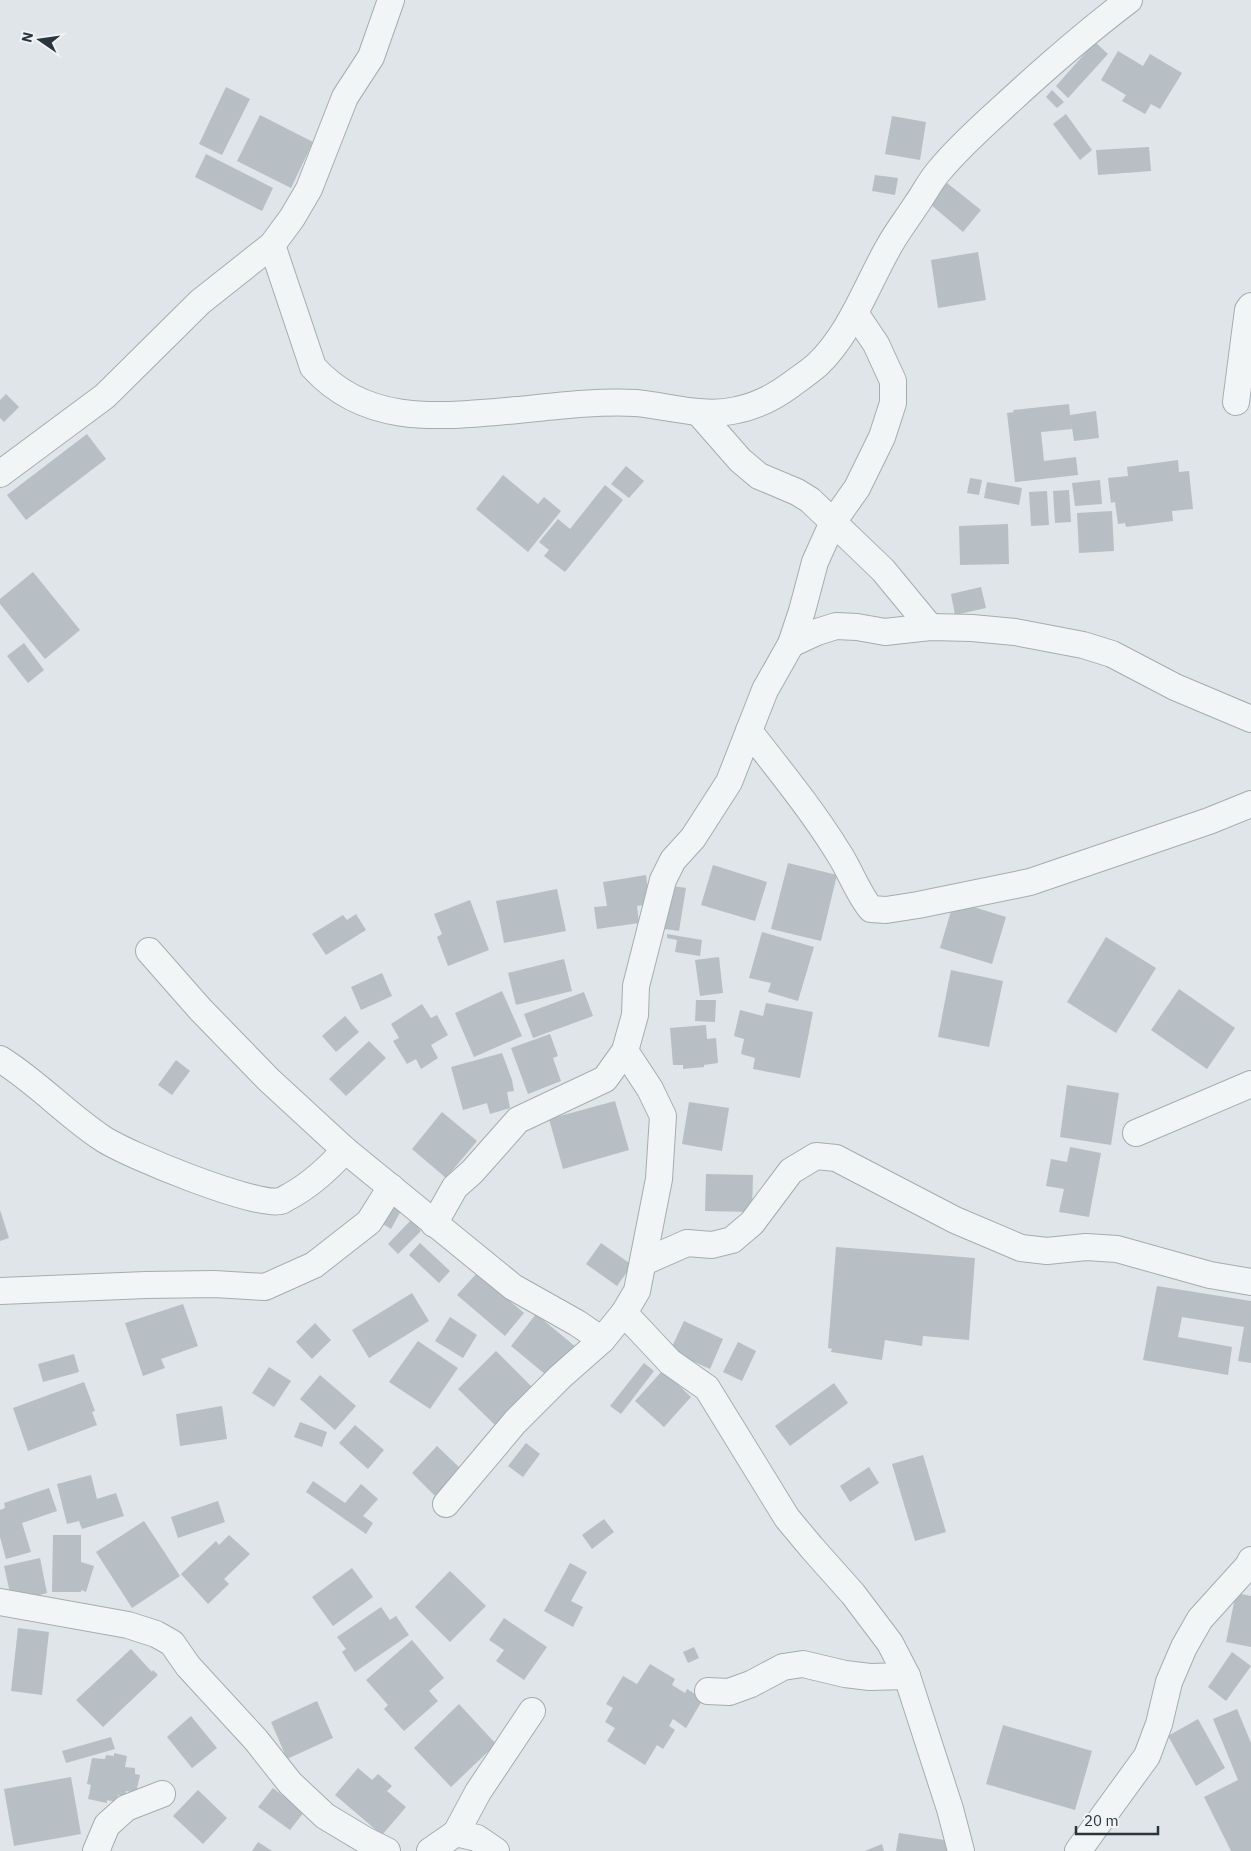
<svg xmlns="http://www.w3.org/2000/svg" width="1251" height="1851" viewBox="0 0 1251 1851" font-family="'IBM Plex Sans',sans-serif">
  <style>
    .building { fill: #b7bfc4 }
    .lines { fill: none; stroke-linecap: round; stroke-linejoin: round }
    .street-casing { stroke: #a5adb2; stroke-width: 28 }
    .street { stroke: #f2f5f6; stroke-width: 26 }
  </style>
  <rect width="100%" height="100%" fill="#dfe5e8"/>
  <g class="building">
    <polygon points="1095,42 1108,54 1068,98 1056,86"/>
    <polygon points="1118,51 1143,66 1150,54 1182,73 1160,109 1151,104 1145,114 1122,101 1126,95 1101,80"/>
    <polygon points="226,87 250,99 222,155 199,144"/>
    <polygon points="1052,90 1064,102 1057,108 1046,97"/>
    <polygon points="1066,114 1092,150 1080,160 1053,124"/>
    <polygon points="260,115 313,142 291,188 237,161"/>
    <polygon points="892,116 926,122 920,160 885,154"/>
    <polygon points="1149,147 1151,171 1098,175 1096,150"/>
    <polygon points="206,154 273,188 262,211 195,177"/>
    <polygon points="875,175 898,178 895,195 872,191"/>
    <polygon points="947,183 981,210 963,232 930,204"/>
    <polygon points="978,252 986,300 938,308 931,260"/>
    <polygon points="6,394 19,407 4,422 0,418 0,400"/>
    <polygon points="1069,404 1070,415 1096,411 1099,438 1074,441 1071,421 1072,429 1041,432 1044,461 1076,457 1078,475 1015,482 1007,413 1014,412 1013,410"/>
    <polygon points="87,434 106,459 26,520 7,495"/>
    <polygon points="1178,460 1179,472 1189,471 1193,509 1172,511 1173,521 1126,527 1125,523 1118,524 1115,502 1111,503 1108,478 1128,476 1127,467"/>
    <polygon points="626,466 644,481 629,498 611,484"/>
    <polygon points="503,475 538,504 544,497 561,511 528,552 476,509"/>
    <polygon points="970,478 982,480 979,495 967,493"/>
    <polygon points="1100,480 1102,504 1075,506 1072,483"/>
    <polygon points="987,482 1022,488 1019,505 984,498"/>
    <polygon points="605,485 623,500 565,572 544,556 549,550 539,542 558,519 570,529"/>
    <polygon points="1069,490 1071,522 1055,523 1053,491"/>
    <polygon points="1047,491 1049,525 1031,526 1029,492"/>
    <polygon points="1112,511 1114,551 1079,553 1077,513"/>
    <polygon points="1008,524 1009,564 960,565 959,526"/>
    <polygon points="33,572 80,630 45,659 0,604 0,599"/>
    <polygon points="981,587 986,608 955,615 951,594"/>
    <polygon points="24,643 44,670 28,683 7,656"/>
    <polygon points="788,863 837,875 821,941 771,929"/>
    <polygon points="713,865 767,882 755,921 701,905"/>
    <polygon points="646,875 650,904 637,906 639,923 597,929 594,907 607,906 603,882"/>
    <polygon points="666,885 686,888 679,931 658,928"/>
    <polygon points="557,889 566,931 504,943 496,901"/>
    <polygon points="470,900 489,950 448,966 437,937 442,934 434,914"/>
    <polygon points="954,901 1006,917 992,964 940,948"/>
    <polygon points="356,914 366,930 326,955 312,934 343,915 347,920"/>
    <polygon points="762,932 814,947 798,1001 768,992 771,983 749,978"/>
    <polygon points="667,934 702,940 700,956 675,952 677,940 667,938"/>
    <polygon points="1106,937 1156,968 1116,1033 1067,1002"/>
    <polygon points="719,957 723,993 700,996 695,960"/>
    <polygon points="564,959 572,991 516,1005 508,973"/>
    <polygon points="951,970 1003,981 989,1047 938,1037"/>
    <polygon points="382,973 392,996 361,1010 351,987"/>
    <polygon points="1179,989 1235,1028 1207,1069 1151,1030"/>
    <polygon points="502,991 522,1036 474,1057 455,1013"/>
    <polygon points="584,992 593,1016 533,1038 524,1014"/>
    <polygon points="696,1000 716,1000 715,1022 695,1021"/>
    <polygon points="766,1003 813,1012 800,1078 753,1069 755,1058 741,1054 744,1039 734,1036 740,1010 763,1016"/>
    <polygon points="422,1004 431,1018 437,1015 448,1035 431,1045 438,1058 421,1069 416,1059 407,1064 393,1041 399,1038 391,1024"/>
    <polygon points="345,1016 359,1032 336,1052 322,1036"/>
    <polygon points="706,1025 707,1039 716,1038 718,1063 704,1065 704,1067 683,1069 683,1065 673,1065 670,1028"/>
    <polygon points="550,1034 558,1056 553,1058 561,1081 528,1094 511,1048"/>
    <polygon points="369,1041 386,1058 346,1096 329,1079"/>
    <polygon points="502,1053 512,1080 514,1091 507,1092 510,1108 490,1114 487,1103 463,1110 451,1067"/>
    <polygon points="176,1060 190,1071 172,1095 158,1085"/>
    <polygon points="1067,1085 1119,1093 1111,1145 1060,1137"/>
    <polygon points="615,1101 629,1150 563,1169 549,1119"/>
    <polygon points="689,1102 729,1108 722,1151 682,1144"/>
    <polygon points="442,1112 477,1141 446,1178 412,1149"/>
    <polygon points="1070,1147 1101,1153 1089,1217 1059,1212 1064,1189 1046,1186 1051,1159 1067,1162"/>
    <polygon points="706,1174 753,1175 752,1212 705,1211"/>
    <polygon points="390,1199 403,1207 391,1229 378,1221"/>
    <polygon points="0,1210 9,1238 0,1241"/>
    <polygon points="411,1220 421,1231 398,1254 388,1244"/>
    <polygon points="420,1243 450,1271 439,1283 409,1255"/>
    <polygon points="601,1243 632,1265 617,1286 586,1264"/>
    <polygon points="836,1247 975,1258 969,1340 923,1336 922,1346 885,1340 882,1360 831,1352 832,1349 828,1348"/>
    <polygon points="477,1273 524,1313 505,1336 457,1295"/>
    <polygon points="1157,1286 1251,1301 1251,1363 1238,1361 1244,1327 1182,1317 1178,1337 1232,1347 1228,1375 1143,1360"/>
    <polygon points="412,1293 429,1321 369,1358 352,1330"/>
    <polygon points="183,1304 198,1346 161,1359 165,1368 143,1376 125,1323"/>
    <polygon points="536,1314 577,1348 551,1379 511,1346"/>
    <polygon points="450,1317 477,1335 463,1358 435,1341"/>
    <polygon points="684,1321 723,1339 710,1369 670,1351"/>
    <polygon points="315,1323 331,1340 312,1359 296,1342"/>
    <polygon points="418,1341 458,1368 430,1409 389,1382"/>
    <polygon points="738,1342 756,1351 742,1381 723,1372"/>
    <polygon points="496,1351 534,1389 497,1427 458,1389"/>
    <polygon points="74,1354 79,1372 43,1382 38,1364"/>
    <polygon points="644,1363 654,1371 621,1414 610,1406"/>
    <polygon points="269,1367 291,1381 274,1407 252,1393"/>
    <polygon points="663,1370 691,1397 664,1427 635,1401"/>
    <polygon points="320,1375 356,1406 335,1430 300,1399"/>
    <polygon points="84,1382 95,1411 92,1412 97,1425 28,1451 13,1408"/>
    <polygon points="834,1383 848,1403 790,1446 775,1426"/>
    <polygon points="222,1406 227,1439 180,1446 176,1414"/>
    <polygon points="300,1422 327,1432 322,1447 294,1437"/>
    <polygon points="355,1425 384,1450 368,1469 339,1443"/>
    <polygon points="526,1443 540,1454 523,1477 508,1466"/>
    <polygon points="437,1446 462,1470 436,1497 412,1473"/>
    <polygon points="923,1455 946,1532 915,1541 892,1464"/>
    <polygon points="869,1467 879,1483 850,1502 840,1486"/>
    <polygon points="91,1475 97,1499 116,1493 124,1516 82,1529 79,1521 67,1524 57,1484"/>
    <polygon points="313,1481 345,1503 361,1484 378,1499 363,1516 373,1523 366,1534 306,1492"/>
    <polygon points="49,1488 57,1511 22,1523 31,1552 6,1559 0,1537 0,1510 5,1508 4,1503"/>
    <polygon points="218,1501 225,1522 178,1538 171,1517"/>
    <polygon points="604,1519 614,1532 592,1549 582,1535"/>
    <polygon points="144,1521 180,1576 132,1608 96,1552"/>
    <polygon points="53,1535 81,1535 81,1562 94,1566 86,1592 81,1590 81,1592 52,1592"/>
    <polygon points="229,1535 250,1554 224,1579 229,1584 208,1604 181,1574 216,1541 219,1545"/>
    <polygon points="40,1558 47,1593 12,1602 4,1566"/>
    <polygon points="570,1563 587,1572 571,1601 583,1607 573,1627 544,1611"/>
    <polygon points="352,1568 373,1597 333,1626 312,1597"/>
    <polygon points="450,1571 486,1606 450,1642 415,1607"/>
    <polygon points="1236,1593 1251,1596 1251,1647 1226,1642"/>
    <polygon points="381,1607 390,1620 396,1616 409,1635 355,1672 342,1652 346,1649 337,1637"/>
    <polygon points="504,1618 547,1647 524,1680 496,1661 504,1650 489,1640"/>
    <polygon points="18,1628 49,1632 42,1695 11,1691"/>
    <polygon points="412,1640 444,1678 429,1691 438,1701 404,1731 384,1709 388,1705 366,1680"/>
    <polygon points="694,1647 699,1658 688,1663 683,1652"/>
    <polygon points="131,1649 152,1672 153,1670 158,1675 103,1727 76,1700"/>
    <polygon points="1232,1652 1251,1666 1226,1701 1208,1687"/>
    <polygon points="650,1664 675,1679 672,1685 685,1693 687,1689 703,1699 686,1728 673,1719 669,1726 675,1730 663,1749 657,1745 645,1765 607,1741 615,1728 605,1722 613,1708 606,1704 623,1676 637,1684"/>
    <polygon points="317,1701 333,1738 287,1759 271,1722"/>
    <polygon points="459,1704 496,1744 451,1787 414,1748"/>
    <polygon points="1237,1709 1251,1743 1251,1851 1231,1851 1204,1797 1238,1780 1213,1719"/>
    <polygon points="191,1716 217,1748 192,1768 167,1737"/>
    <polygon points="1198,1719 1225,1768 1196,1786 1168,1736"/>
    <polygon points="1003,1725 1092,1751 1075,1810 986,1784"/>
    <polygon points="111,1737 115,1749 66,1763 62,1751"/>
    <polygon points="114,1753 127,1756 125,1767 135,1768 135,1774 140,1775 136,1793 126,1791 125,1796 118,1795 116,1802 107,1800 107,1803 88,1799 91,1785 87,1784 92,1758 105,1759 106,1755 114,1756"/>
    <polygon points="358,1768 372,1780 378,1774 392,1786 387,1791 406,1807 382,1835 335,1795"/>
    <polygon points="71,1777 81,1834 14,1846 4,1789"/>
    <polygon points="273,1788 304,1812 290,1830 258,1807"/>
    <polygon points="198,1790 227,1818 203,1844 173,1816"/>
    <polygon points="899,1833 951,1841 949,1851 896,1851"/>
    <polygon points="258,1842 272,1851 252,1851"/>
    <polygon points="882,1844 884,1851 865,1851"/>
  </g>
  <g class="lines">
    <g class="street-casing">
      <g id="street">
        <path d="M272,245l41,122c55,61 131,49 205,43 39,-4 79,-9 118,-7 33,3 68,15 101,7 20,-4 39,-14 55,-26 8,-6 17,-12 25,-19 33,-31 49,-78 71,-117 8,-15 19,-29 28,-43 8,-11 14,-24 23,-34 18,-22 40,-42 61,-61 42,-39 84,-76 129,-110"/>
        <polyline points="1236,402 1248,310 1251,306"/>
        <polyline points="698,412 740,460 759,476 797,492 810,500 883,570 930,627"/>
        <polyline points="0,474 105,396 200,302 272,245 292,218 309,189 345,97 371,57 391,0"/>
        <polyline points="791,644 817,632 836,626 857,627 885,632 930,627 972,628 1015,632 1083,645 1112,654 1175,687 1251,719"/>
        <path d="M749,731c31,40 63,79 89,121 12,18 20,42 33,57l15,1 32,-5 112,-23 179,-61 42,-17"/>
        <polyline points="149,951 200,1009 269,1080 345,1150 513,1287 577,1323 602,1340"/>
        <path d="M0,1059c37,23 66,55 102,79 23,16 153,69 178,63 3,0 7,-4 10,-5 22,-12 38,-27 55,-46"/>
        <polyline points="1136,1133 1251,1084"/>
        <polyline points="434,1224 455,1187 472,1172 518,1120 605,1079 625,1051 635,1015 636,986 663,880 673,860 693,838 729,782 765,690 791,644 802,611 815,562 833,522 857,488 882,437 893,403 893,381 876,344 855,313"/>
        <polyline points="644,1262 687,1243 712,1245 732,1240 752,1223 791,1171 816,1156 836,1158 955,1220 1021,1248 1047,1251 1086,1247 1117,1249 1210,1275 1251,1282"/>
        <polyline points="0,1291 146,1285 214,1284 265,1287 314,1265 369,1222 391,1187"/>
        <polyline points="624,1313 670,1362 707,1388 787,1518 812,1548 853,1594 890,1643 907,1676 950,1809 961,1851"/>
        <polyline points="446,1504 515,1422 560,1377 602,1340 624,1313 637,1291 659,1179 663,1116 650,1089 625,1051"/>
        <polyline points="0,1602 128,1625 156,1634 172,1643 188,1666 256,1740 290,1783 325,1816 365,1840 387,1851"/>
        <polyline points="708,1691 729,1692 751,1684 783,1667 803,1664 845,1674 870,1677 907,1676"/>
        <polyline points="456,1833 478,1792 532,1711"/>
        <polyline points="96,1851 107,1825 126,1808 162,1794"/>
        <polyline points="430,1851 456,1833 477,1838 496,1851"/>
        <polyline points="1078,1851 1147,1756 1159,1724 1169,1682 1184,1647 1200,1619 1248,1566 1251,1560"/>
      </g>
    </g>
    <use href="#street" class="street"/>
  </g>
  <g transform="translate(40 40) rotate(283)" stroke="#eff3f6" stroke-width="4" paint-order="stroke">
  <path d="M0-4L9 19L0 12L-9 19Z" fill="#29363e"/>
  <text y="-8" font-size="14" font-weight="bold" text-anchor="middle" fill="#29363e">N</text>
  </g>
  <path d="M1076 1826v8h82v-8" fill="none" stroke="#29363e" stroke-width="2.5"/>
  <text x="1084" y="1826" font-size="15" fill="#29363e" stroke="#eff3f6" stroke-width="4" paint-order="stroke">20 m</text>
</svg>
